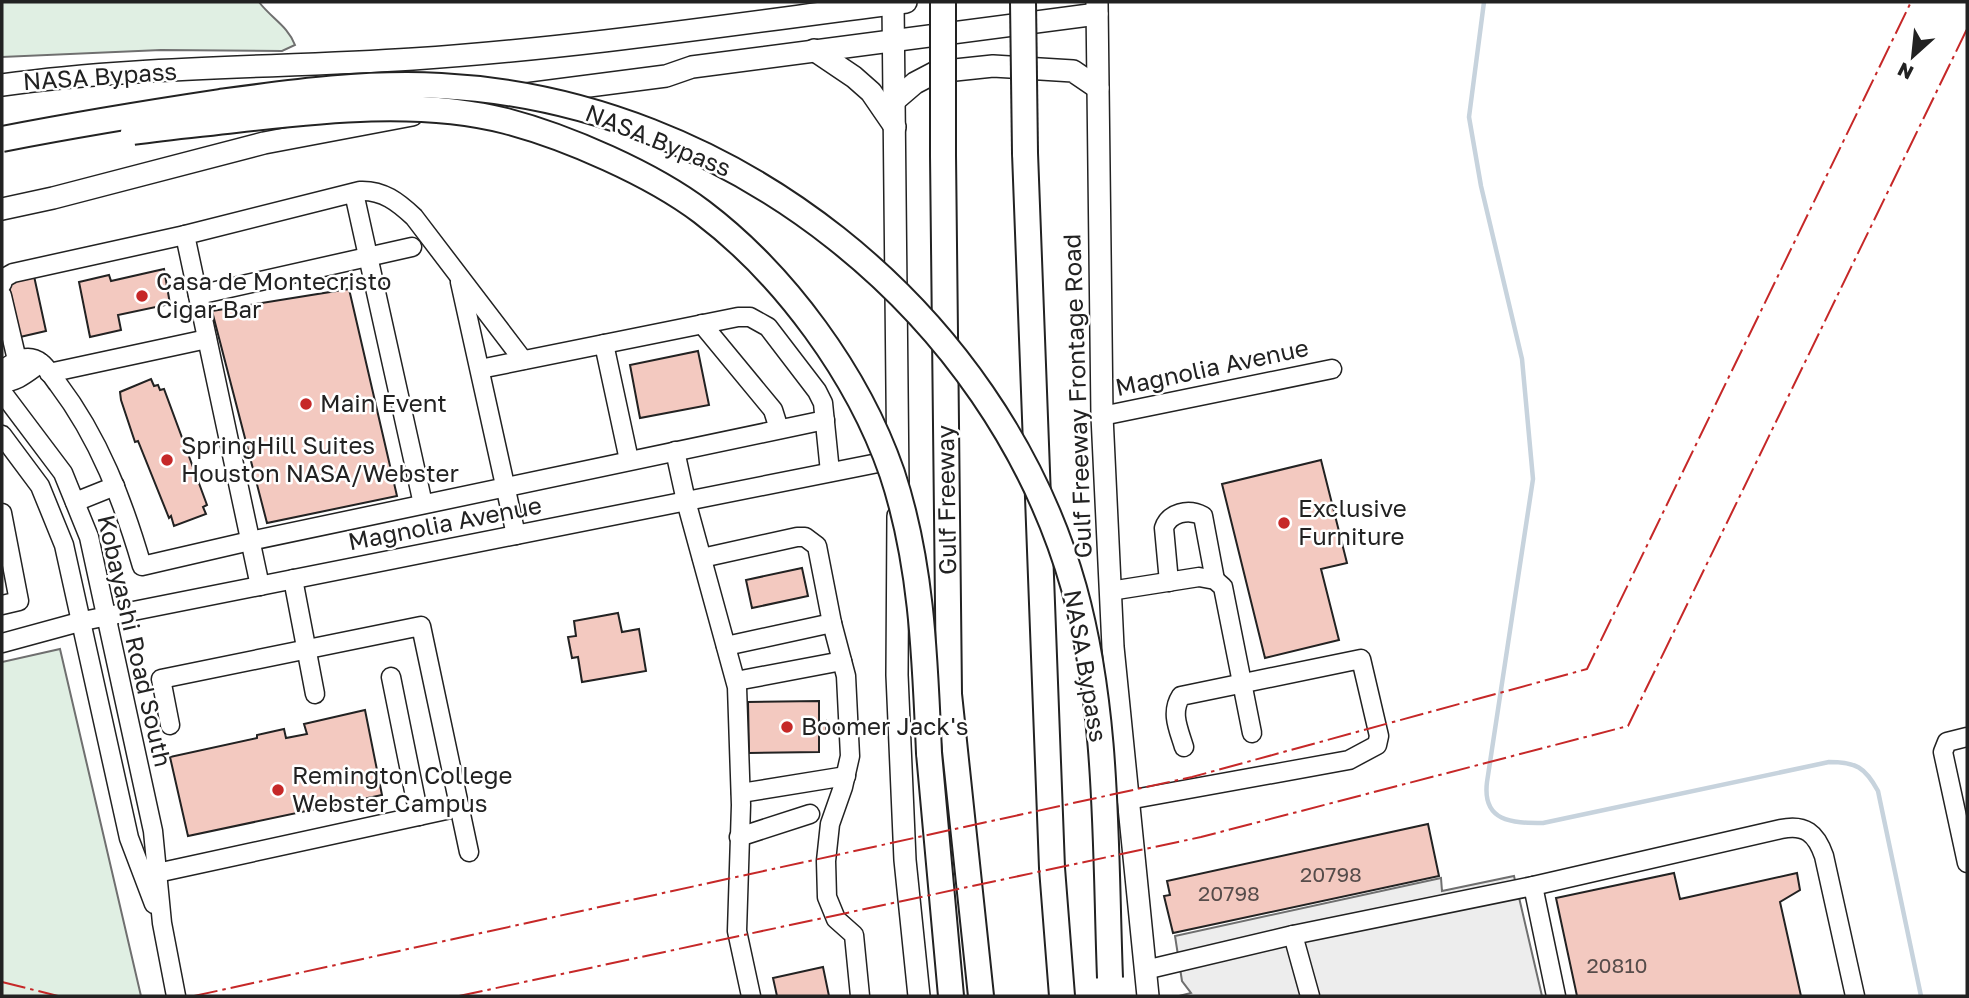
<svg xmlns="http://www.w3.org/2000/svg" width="1969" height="998" viewBox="0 0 1969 998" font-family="'Golos Text',sans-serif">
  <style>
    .green { fill: #e0efe3; stroke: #6f6f6f; stroke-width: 2 }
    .parking { fill: #ededed; stroke: #6f6f6f; stroke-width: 2 }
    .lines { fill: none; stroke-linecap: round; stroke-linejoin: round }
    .stream { stroke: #c7d3dd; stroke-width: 4.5 }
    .building { fill: #f3c9c0; stroke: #222; stroke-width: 2 }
    .minor-casing { stroke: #222; stroke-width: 21 }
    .major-casing { stroke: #222; stroke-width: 24 }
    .highway-casing { stroke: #222; stroke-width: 28 }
    .minor { stroke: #fff; stroke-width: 18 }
    .major { stroke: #fff; stroke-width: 21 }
    .highway { stroke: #fff; stroke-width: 24 }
    .highway-bridge-casing { stroke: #222; stroke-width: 28; stroke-linecap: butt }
    .highway-bridge { stroke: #fff; stroke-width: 24 }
    .power { stroke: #c62828; stroke-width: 2; stroke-dasharray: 24 5 3.5 5; stroke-linecap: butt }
    .poi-dot { fill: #c62828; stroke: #fff; stroke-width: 2.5 }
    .labels { text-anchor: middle; stroke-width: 5; stroke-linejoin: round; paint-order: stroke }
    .number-label { font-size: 21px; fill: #564c4a }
    .street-label { font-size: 24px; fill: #222; stroke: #fff }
    .poi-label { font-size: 24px; fill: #222; stroke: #fff; text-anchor: start }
  </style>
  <rect width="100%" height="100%" fill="#fff"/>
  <g class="green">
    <path d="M2,2h257c12,16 29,24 36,43l-13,6 -121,-1 -159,7z"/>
    <polygon points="60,649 141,996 2,996 2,662"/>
  </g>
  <polygon class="parking" points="1514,876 1542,996 1179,996 1191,993 1182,981 1175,936 1441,878 1442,891"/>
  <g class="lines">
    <path class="stream" d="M1484,2l-15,115 12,69 41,173 11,120 -46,303c-5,40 25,41 56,41l286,-61c27,0 36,5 49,29l43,205"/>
  </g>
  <g class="building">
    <polygon points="164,269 170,304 118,315 121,330 90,337 79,282 109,275 111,281"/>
    <polygon points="34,276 46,331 20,337 8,281"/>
    <polygon points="349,289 397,496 267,523 212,311"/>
    <polygon points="698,351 709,405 640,418 630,365"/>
    <polygon points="151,379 154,386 158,385 160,390 164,389 207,505 203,507 206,514 174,526 171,516 169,518 138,441 135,442 121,400 120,392"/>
    <polygon points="1321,460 1347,563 1321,569 1339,640 1265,658 1222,484"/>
    <polygon points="802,568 808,596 752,608 746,580"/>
    <polygon points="618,613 622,632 639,629 646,671 582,682 578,657 572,658 568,637 576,636 574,621"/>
    <polygon points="819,701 819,722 826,721 826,733 819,733 819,752 749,753 748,702"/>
    <polygon points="365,710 382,795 188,836 170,757 257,738 257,735 284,729 286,738 307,734 304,724"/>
    <polygon points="1428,824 1439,876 1173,933 1164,896 1170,895 1167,881"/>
    <polygon points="1674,873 1680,899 1797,873 1800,890 1780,902 1801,996 1577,996 1556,898"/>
    <polygon points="823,967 829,996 777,996 773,978"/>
  </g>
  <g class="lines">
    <g class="minor-casing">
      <g id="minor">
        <polyline points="354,193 423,504"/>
        <polyline points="460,282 516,535"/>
        <polyline points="2,284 4,278 13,273 185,235"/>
        <polyline points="198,295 412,247"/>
        <polyline points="2,296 17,360"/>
        <polyline points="702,324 773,410 779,429"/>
        <polyline points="604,344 629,460"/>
        <polyline points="480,369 738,317 750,317 768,327 817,391 823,403 830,472"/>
        <path d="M2,370c12,-8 25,-18 39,-7 6,4 12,15 17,21 41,54 65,117 84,182l108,-25 575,-121"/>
        <polyline points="49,373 207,339"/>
        <path d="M2,382c15,1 27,-11 39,-19"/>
        <polyline points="2,392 63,473 89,537 153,831 162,923 176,996"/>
        <polyline points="1102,416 1332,369"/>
        <polyline points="2,435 40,486 64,545 129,838 154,904"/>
        <polyline points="675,451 686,501 737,687 741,805 737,931 751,996"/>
        <polyline points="75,502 115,486"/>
        <polyline points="2,513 19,601 2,605"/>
        <polyline points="702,558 797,537 805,537 817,546 832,623 726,646"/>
        <polyline points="293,579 315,694"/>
        <path d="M1169,582l-5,-54c5,-15 24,-20 39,-12l12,64"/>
        <path d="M260,586l-75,-351 175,-44c23,-1 38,11 54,26l109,143"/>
        <polyline points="1110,591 1199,577 1215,580 1223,587 1252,733"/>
        <polyline points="832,623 846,676 850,756 843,787 830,824 826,861 827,897 836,919 854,935 860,996"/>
        <polyline points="2,643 83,621 898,459"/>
        <polyline points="391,677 419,816"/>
        <polyline points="736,681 842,661"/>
        <polyline points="170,725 161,679 421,626 469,852"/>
        <polyline points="1967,737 1947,742 1943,752 1967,863"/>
        <polyline points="741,793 846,776"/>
        <path d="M1128,800l221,-40 28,-15 2,-9 -18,-77 -180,37c-11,17 -2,34 3,51"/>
        <polyline points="739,837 810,814"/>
        <polyline points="157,873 460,807"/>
        <polyline points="1533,886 1556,996"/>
        <polyline points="1293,935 1310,996"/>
        <path d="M1145,970l148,-35 240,-49 248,-57c24,-5 35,4 43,27l31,140"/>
      </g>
    </g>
    <g class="major-casing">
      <g id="major">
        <polyline points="893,2 898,484"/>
        <polyline points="1097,3 1102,416 1113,647 1148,996"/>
        <polyline points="814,50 854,77 871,92 895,127"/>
        <path d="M2,85c136,-19 274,-17 411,-26 165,-11 329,-36 493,-57"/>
        <polyline points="527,94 666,76 692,67 1097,14"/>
        <polyline points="894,101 915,83 936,72 993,66 1073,71 1098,88"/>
        <polyline points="2,209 53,198 264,143 412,115"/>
        <polyline points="898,516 897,675 905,860 919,996"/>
      </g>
    </g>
    <g class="highway-casing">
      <g id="highway">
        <polyline points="1025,153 1052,868 1062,996"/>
        <polyline points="943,155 949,694 981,996"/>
        <polyline points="929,753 951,996"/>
      </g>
    </g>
    <use href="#minor" class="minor"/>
    <use href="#major" class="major"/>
    <use href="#highway" class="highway"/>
    <g class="highway-bridge-casing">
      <g id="highway-bridge">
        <polyline points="943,2 943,155"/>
        <polyline points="1023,2 1025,153"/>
        <path d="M133,132c34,-5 68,-8 102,-12 87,-10 185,-21 271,1 61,16 146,53 196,91 83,63 156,163 190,261 30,90 33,186 37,280"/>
        <path d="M2,139c72,-14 145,-26 218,-37 74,-10 146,-20 221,-16 288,15 554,223 633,502 35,126 31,260 36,390"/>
      </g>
    </g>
    <use href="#highway-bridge" class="highway-bridge"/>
    <g class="power">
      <polyline points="2,982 58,996"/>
      <polyline points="194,996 1192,777 1587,669 1911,2"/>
      <polyline points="459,996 1201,837 1628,726 1967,29"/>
    </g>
  </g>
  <g class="poi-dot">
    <circle cx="142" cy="296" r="7"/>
    <circle cx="306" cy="404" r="7"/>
    <circle cx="167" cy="460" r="7"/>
    <circle cx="1284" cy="523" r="7"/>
    <circle cx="787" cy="727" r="7"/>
    <circle cx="278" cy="790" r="7"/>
  </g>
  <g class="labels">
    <g class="number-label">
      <text x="1331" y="882">20798</text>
      <text x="1229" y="901">20798</text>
      <text x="1617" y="973">20810</text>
    </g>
    <g class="street-label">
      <text transform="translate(100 77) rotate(-4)" y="8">NASA Bypass</text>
      <text transform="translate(658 141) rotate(22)" y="8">NASA Bypass</text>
      <text transform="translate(1212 368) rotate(-12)" y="8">Magnolia Avenue</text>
      <text transform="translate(1078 396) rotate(-92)" y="8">Gulf Freeway Frontage Road</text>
      <text transform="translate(947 500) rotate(-91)" y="8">Gulf Freeway</text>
      <text transform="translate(445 524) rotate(-11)" y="8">Magnolia Avenue</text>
      <text transform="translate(134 641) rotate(77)" y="8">Kobayashi Road South</text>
      <text transform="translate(1085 666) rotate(80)" y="8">NASA Bypass</text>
    </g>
    <g class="poi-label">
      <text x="156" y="290">Casa de Montecristo<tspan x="156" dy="28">Cigar Bar</tspan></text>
      <text x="320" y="412">Main Event</text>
      <text x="181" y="454">SpringHill Suites<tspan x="181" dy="28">Houston NASA/Webster</tspan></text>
      <text x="1298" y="517">Exclusive<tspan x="1298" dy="28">Furniture</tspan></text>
      <text x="801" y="735">Boomer Jack's</text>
      <text x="292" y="784">Remington College<tspan x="292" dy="28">Webster Campus</tspan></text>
    </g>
  </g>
  <rect width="1969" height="998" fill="none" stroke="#222222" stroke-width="7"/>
  <g transform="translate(1913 56) rotate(207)" stroke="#ffffff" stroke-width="5" paint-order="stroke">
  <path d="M0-5L12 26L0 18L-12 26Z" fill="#222222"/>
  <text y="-10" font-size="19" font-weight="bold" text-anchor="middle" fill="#222222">N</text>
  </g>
</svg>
